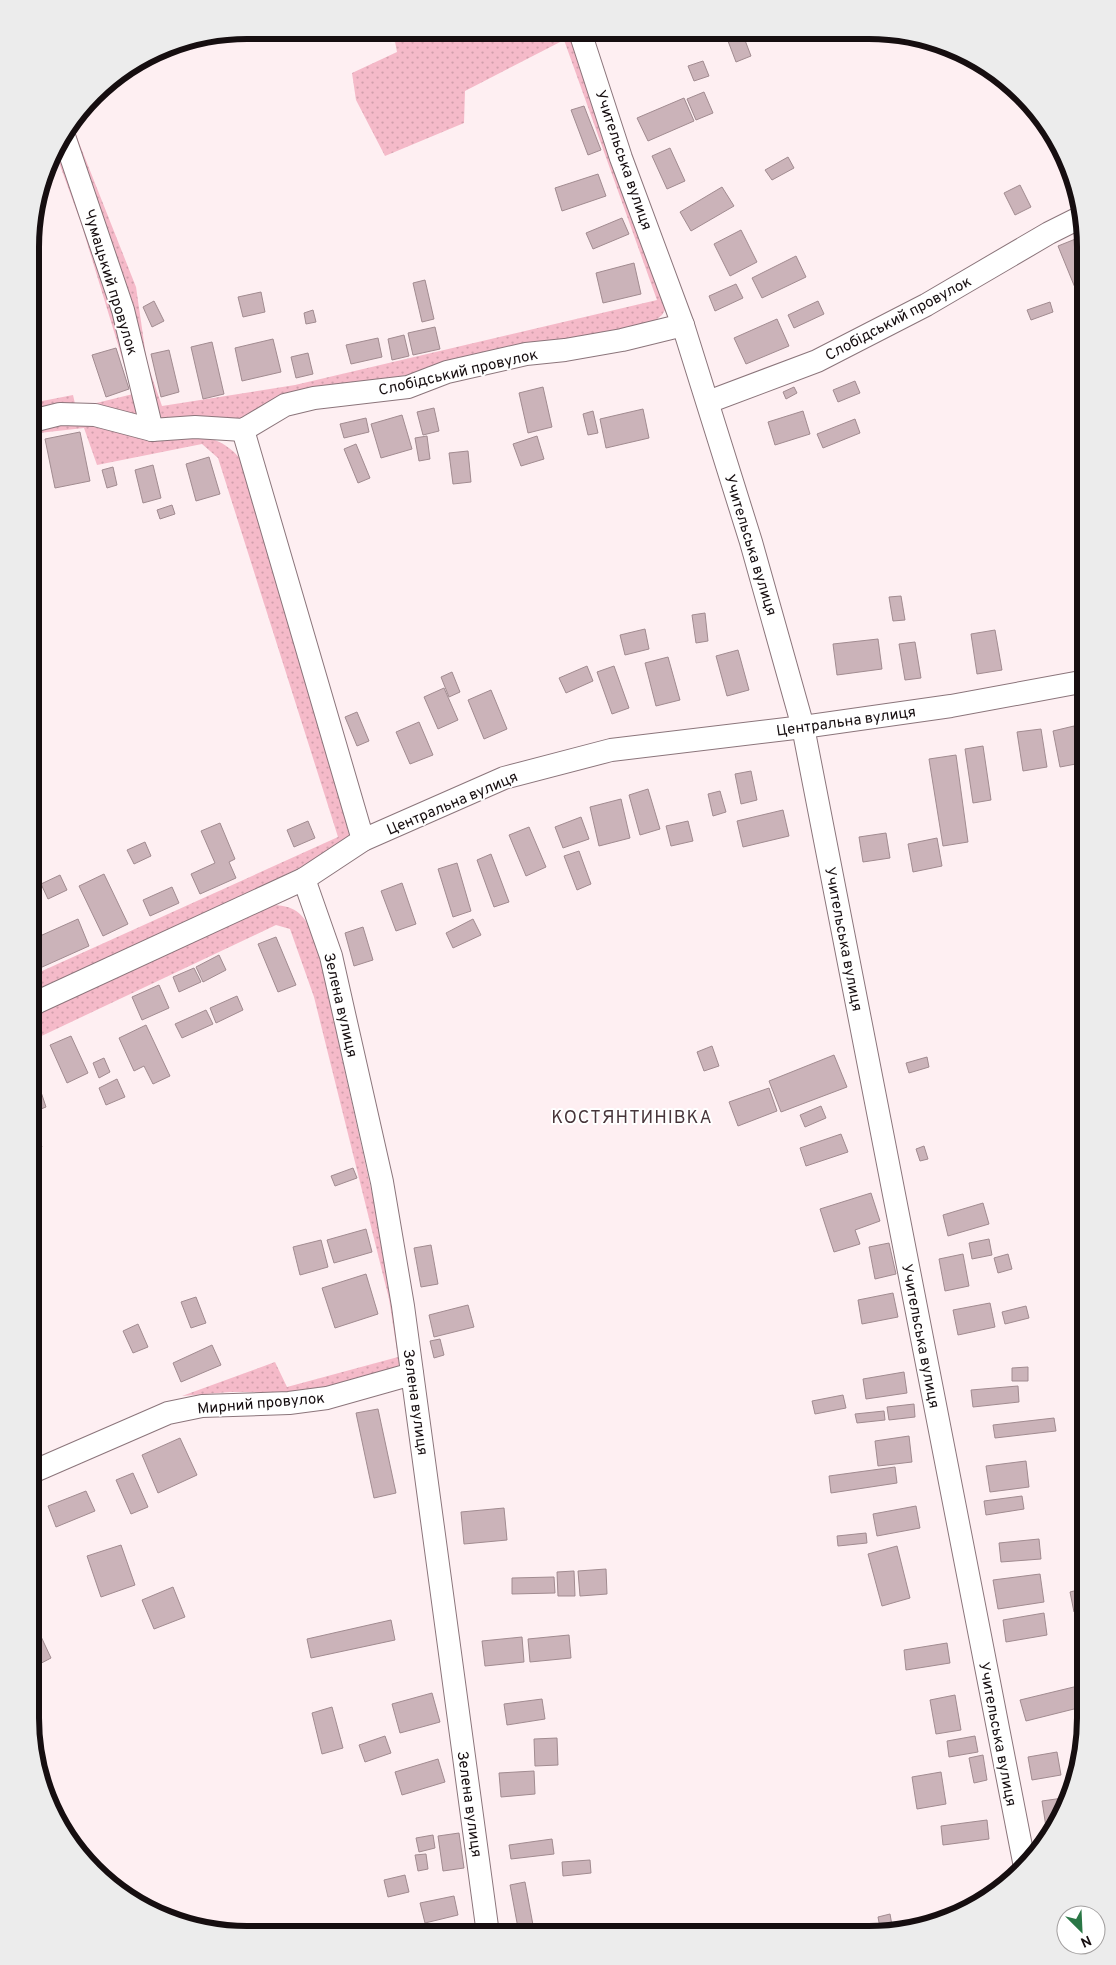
<svg xmlns="http://www.w3.org/2000/svg" width="1116" height="1965" viewBox="0 0 1116 1965" font-family="Overpass,sans-serif">
  <style>
    .grass { fill: url(#grass-dots) }
    .building { fill: #cbb3b9; stroke: #a18b90 }
    .lines { fill: none; stroke-linecap: round; stroke-linejoin: round }
    .minor-casing { stroke: #8b757b; stroke-width: 24 }
    .minor { stroke: #fff; stroke-width: 22 }
    .labels { text-anchor: middle; stroke-width: 4; stroke-linejoin: round; paint-order: stroke }
    .street-label { font-size: 15px; fill: #160e10; stroke: #fff }
    .quarter-label { font-size: 18px; letter-spacing: 1px; fill: #473439; stroke: #fff }
    .rim { fill: none; stroke: #160e10; stroke-width: 6 }
  </style>
  <defs>
    <pattern id="grass-dots" width="8" height="8" patternUnits="userSpaceOnUse" patternTransform="scale(1.25)"><rect width="8" height="8" fill="#f5bac9"/><path d="M2 2h.1M6 6h.1" fill="none" stroke="#d19fac" stroke-width="1.8" stroke-linecap="round"/></pattern>
  </defs>
  <rect width="100%" height="100%" fill="#feeff2"/>
  <g class="grass">
    <polygon points="393,31 577,32 668,305 662,315 646,328 531,349 305,396 235,421 162,421 67,132 72,125 136,287 147,363 162,406 295,385 657,300 564,40 465,91 464,123 385,156 356,100 352,73 397,52"/>
    <polygon points="59,142 93,237 141,415 32,415 32,403 73,395 76,408 133,394 81,223 54,149"/>
    <path d="M69,418l140,20c16,5 26,13 36,27l107,365 -5,14 -94,47 -222,105v-20l307,-139 -120,-379 -16,-14 -105,21 -13,-37 -45,5 -1,6 -6,1v-15z"/>
    <path d="M273,905c25,1 30,10 42,31l62,280 26,144 -10,12 -78,20h-85l-48,4 93,-34 12,25 111,-30 -9,-58 -75,-302 -24,-68 -14,-4 -245,116v-25z"/>
  </g>
  <g class="building">
    <polygon points="743,35 751,56 736,62 728,41"/>
    <polygon points="703,61 709,76 694,81 688,66"/>
    <polygon points="704,92 713,113 696,120 687,99"/>
    <polygon points="684,98 694,121 648,141 637,118"/>
    <polygon points="584,106 601,150 588,155 571,110"/>
    <polygon points="670,148 685,181 667,189 652,156"/>
    <polygon points="1061,150 1074,177 1077,193 1057,151"/>
    <polygon points="788,157 794,168 772,180 765,170"/>
    <polygon points="598,174 606,196 562,211 555,188"/>
    <polygon points="1020,185 1031,207 1015,215 1004,193"/>
    <polygon points="722,187 734,206 691,231 680,212"/>
    <polygon points="622,218 629,234 593,249 586,233"/>
    <polygon points="741,230 757,262 730,276 714,244"/>
    <polygon points="1078,238 1086,257 1086,291 1078,295 1058,246"/>
    <polygon points="796,256 806,277 762,298 752,278"/>
    <polygon points="634,263 641,294 603,303 596,273"/>
    <polygon points="425,280 434,319 422,322 413,283"/>
    <polygon points="736,284 743,298 715,311 709,296"/>
    <polygon points="261,292 265,312 243,317 238,297"/>
    <polygon points="154,301 164,321 152,327 143,307"/>
    <polygon points="818,301 824,314 794,328 788,315"/>
    <polygon points="1050,302 1053,312 1031,320 1027,310"/>
    <polygon points="313,310 316,322 306,324 304,313"/>
    <polygon points="777,319 789,346 746,364 734,338"/>
    <polygon points="435,327 440,349 413,355 408,333"/>
    <polygon points="404,335 409,356 392,360 388,339"/>
    <polygon points="378,338 382,357 351,364 346,345"/>
    <polygon points="273,339 281,372 242,381 235,348"/>
    <polygon points="212,342 224,394 203,399 191,347"/>
    <polygon points="116,348 129,389 106,397 92,355"/>
    <polygon points="169,350 179,392 161,397 151,354"/>
    <polygon points="308,353 313,374 296,378 291,357"/>
    <polygon points="32,356 38,395 32,396"/>
    <polygon points="855,381 860,393 838,402 833,390"/>
    <polygon points="543,387 552,427 528,433 519,393"/>
    <polygon points="794,387 797,393 786,399 783,392"/>
    <polygon points="434,408 439,431 423,435 417,412"/>
    <polygon points="643,409 649,438 606,448 600,419"/>
    <polygon points="593,411 598,433 588,435 583,414"/>
    <polygon points="803,411 810,434 775,445 768,422"/>
    <polygon points="402,415 412,449 381,458 371,424"/>
    <polygon points="366,418 369,432 344,438 340,424"/>
    <polygon points="855,419 860,433 823,448 817,434"/>
    <polygon points="80,432 90,481 55,488 45,439"/>
    <polygon points="427,436 430,459 419,461 415,438"/>
    <polygon points="537,436 544,459 521,466 513,444"/>
    <polygon points="356,444 370,478 358,483 344,449"/>
    <polygon points="468,451 471,482 453,484 449,453"/>
    <polygon points="209,457 220,494 196,501 186,464"/>
    <polygon points="153,465 161,498 143,503 135,470"/>
    <polygon points="113,467 117,485 107,488 102,470"/>
    <polygon points="172,505 175,514 160,519 157,510"/>
    <polygon points="901,596 905,620 893,621 889,597"/>
    <polygon points="705,613 708,641 696,643 692,615"/>
    <polygon points="645,629 649,649 625,655 620,635"/>
    <polygon points="995,630 1002,670 977,674 971,634"/>
    <polygon points="878,639 882,669 837,675 833,644"/>
    <polygon points="915,642 921,678 905,680 899,644"/>
    <polygon points="738,650 749,690 727,696 716,656"/>
    <polygon points="668,657 680,700 656,706 645,663"/>
    <polygon points="587,666 593,681 566,693 559,678"/>
    <polygon points="614,666 629,708 612,714 597,672"/>
    <polygon points="452,672 460,692 449,697 441,677"/>
    <polygon points="444,688 458,720 438,729 424,697"/>
    <polygon points="491,690 507,729 484,739 468,700"/>
    <polygon points="357,712 369,741 357,746 345,717"/>
    <polygon points="419,722 433,755 410,764 396,732"/>
    <polygon points="1074,726 1081,763 1060,767 1053,731"/>
    <polygon points="1041,729 1047,767 1023,771 1017,732"/>
    <polygon points="983,746 991,800 973,803 965,749"/>
    <polygon points="956,755 968,842 943,846 929,759"/>
    <polygon points="751,771 757,800 741,804 735,774"/>
    <polygon points="648,789 660,829 640,835 629,795"/>
    <polygon points="720,791 726,812 713,816 708,794"/>
    <polygon points="621,799 630,838 599,846 590,807"/>
    <polygon points="783,810 789,836 743,847 737,821"/>
    <polygon points="581,817 589,839 563,848 555,827"/>
    <polygon points="308,821 315,838 294,847 287,830"/>
    <polygon points="688,821 693,841 671,846 666,826"/>
    <polygon points="220,823 235,859 229,862 236,878 200,894 191,874 215,863 201,831"/>
    <polygon points="529,827 546,867 526,876 509,835"/>
    <polygon points="886,833 890,858 863,862 859,837"/>
    <polygon points="937,838 942,866 913,872 908,844"/>
    <polygon points="145,842 151,856 134,864 127,850"/>
    <polygon points="579,851 591,884 577,890 564,856"/>
    <polygon points="491,854 509,902 494,907 477,860"/>
    <polygon points="457,863 471,911 453,917 438,869"/>
    <polygon points="104,874 128,924 103,936 79,886"/>
    <polygon points="60,875 67,890 48,899 41,884"/>
    <polygon points="402,883 416,924 396,931 381,891"/>
    <polygon points="172,887 179,903 150,916 143,900"/>
    <polygon points="78,919 89,946 31,972 31,940"/>
    <polygon points="473,919 481,935 453,948 446,933"/>
    <polygon points="363,927 373,960 354,966 345,933"/>
    <polygon points="276,937 296,985 278,992 258,944"/>
    <polygon points="219,955 226,970 203,982 196,967"/>
    <polygon points="194,968 201,982 179,992 173,977"/>
    <polygon points="159,985 169,1008 142,1020 132,997"/>
    <polygon points="237,996 243,1010 216,1023 210,1008"/>
    <polygon points="206,1010 213,1024 182,1038 175,1024"/>
    <polygon points="146,1025 170,1076 153,1084 144,1066 134,1071 119,1038"/>
    <polygon points="71,1036 88,1073 67,1083 50,1045"/>
    <polygon points="712,1046 719,1066 704,1071 697,1052"/>
    <polygon points="834,1055 847,1087 781,1112 769,1081"/>
    <polygon points="927,1057 929,1067 909,1073 906,1063"/>
    <polygon points="104,1058 110,1072 99,1078 93,1063"/>
    <polygon points="31,1060 40,1078 31,1082"/>
    <polygon points="117,1079 125,1097 106,1105 99,1088"/>
    <polygon points="769,1088 777,1111 738,1126 729,1102"/>
    <polygon points="41,1092 46,1107 31,1113 31,1095"/>
    <polygon points="821,1106 826,1118 805,1127 800,1115"/>
    <polygon points="31,1122 42,1147 31,1152"/>
    <polygon points="841,1134 848,1152 806,1166 800,1148"/>
    <polygon points="924,1146 928,1159 920,1161 916,1149"/>
    <polygon points="353,1168 357,1178 335,1186 331,1176"/>
    <polygon points="871,1193 880,1221 855,1230 860,1244 834,1252 820,1209"/>
    <polygon points="983,1203 989,1224 948,1236 943,1215"/>
    <polygon points="366,1229 372,1252 334,1263 327,1240"/>
    <polygon points="989,1239 992,1255 972,1259 969,1243"/>
    <polygon points="321,1240 328,1267 300,1275 293,1247"/>
    <polygon points="889,1243 896,1274 875,1279 869,1247"/>
    <polygon points="431,1245 438,1284 421,1287 414,1248"/>
    <polygon points="963,1254 969,1286 945,1291 939,1259"/>
    <polygon points="1008,1254 1012,1269 998,1273 994,1258"/>
    <polygon points="366,1274 378,1314 335,1328 322,1288"/>
    <polygon points="893,1293 898,1317 862,1324 858,1300"/>
    <polygon points="196,1297 206,1323 191,1328 181,1302"/>
    <polygon points="990,1303 995,1327 958,1335 953,1310"/>
    <polygon points="468,1305 474,1327 434,1337 429,1315"/>
    <polygon points="1026,1306 1029,1318 1005,1324 1002,1312"/>
    <polygon points="138,1324 148,1347 133,1353 123,1331"/>
    <polygon points="440,1339 444,1355 434,1358 430,1341"/>
    <polygon points="212,1345 221,1365 181,1382 173,1363"/>
    <polygon points="1028,1367 1028,1381 1012,1381 1012,1368"/>
    <polygon points="904,1372 907,1393 866,1399 863,1379"/>
    <polygon points="1018,1386 1019,1402 973,1407 971,1390"/>
    <polygon points="843,1395 846,1408 815,1414 812,1401"/>
    <polygon points="914,1404 915,1417 889,1420 887,1407"/>
    <polygon points="378,1409 396,1493 374,1498 356,1413"/>
    <polygon points="884,1411 885,1420 857,1423 855,1414"/>
    <polygon points="1054,1418 1056,1431 995,1438 993,1425"/>
    <polygon points="909,1436 912,1462 878,1466 875,1441"/>
    <polygon points="180,1438 197,1475 158,1493 142,1455"/>
    <polygon points="1026,1461 1029,1487 990,1492 986,1466"/>
    <polygon points="895,1467 897,1483 831,1493 829,1476"/>
    <polygon points="133,1473 148,1507 131,1514 116,1480"/>
    <polygon points="86,1491 95,1511 56,1527 48,1506"/>
    <polygon points="1022,1496 1024,1509 986,1515 984,1501"/>
    <polygon points="916,1506 920,1528 877,1536 873,1514"/>
    <polygon points="504,1508 507,1540 464,1544 461,1512"/>
    <polygon points="866,1533 867,1543 838,1546 837,1536"/>
    <polygon points="1039,1539 1041,1559 1001,1562 999,1543"/>
    <polygon points="121,1545 135,1585 101,1597 87,1556"/>
    <polygon points="897,1546 910,1598 882,1606 868,1554"/>
    <polygon points="606,1569 607,1594 580,1596 578,1571"/>
    <polygon points="574,1571 575,1596 558,1596 557,1572"/>
    <polygon points="1040,1574 1044,1602 998,1609 993,1580"/>
    <polygon points="554,1577 555,1593 512,1594 512,1578"/>
    <polygon points="173,1587 185,1617 154,1629 142,1600"/>
    <polygon points="1086,1588 1086,1609 1074,1612 1070,1592"/>
    <polygon points="30,1613 51,1658 32,1668 30,1664"/>
    <polygon points="1044,1613 1047,1635 1006,1642 1003,1620"/>
    <polygon points="391,1620 395,1640 311,1658 307,1639"/>
    <polygon points="569,1635 571,1658 530,1662 528,1639"/>
    <polygon points="522,1637 524,1662 485,1666 482,1641"/>
    <polygon points="947,1643 950,1663 906,1670 904,1650"/>
    <polygon points="1082,1685 1086,1706 1026,1721 1020,1700"/>
    <polygon points="432,1693 440,1722 400,1733 392,1704"/>
    <polygon points="955,1695 961,1730 936,1734 930,1700"/>
    <polygon points="542,1699 545,1719 507,1725 504,1704"/>
    <polygon points="332,1707 343,1748 322,1754 312,1713"/>
    <polygon points="385,1736 391,1753 365,1762 359,1745"/>
    <polygon points="975,1736 978,1752 949,1757 947,1741"/>
    <polygon points="557,1738 558,1765 535,1766 534,1739"/>
    <polygon points="1057,1752 1061,1775 1032,1780 1028,1757"/>
    <polygon points="983,1755 987,1780 974,1783 969,1758"/>
    <polygon points="438,1759 445,1782 402,1795 395,1772"/>
    <polygon points="534,1771 535,1794 501,1797 499,1773"/>
    <polygon points="941,1772 946,1804 917,1809 912,1777"/>
    <polygon points="1070,1797 1055,1825 1046,1827 1042,1801"/>
    <polygon points="987,1820 989,1839 943,1845 941,1826"/>
    <polygon points="459,1833 464,1868 443,1871 438,1836"/>
    <polygon points="433,1835 435,1848 419,1852 416,1838"/>
    <polygon points="552,1839 554,1854 511,1859 509,1845"/>
    <polygon points="426,1854 428,1869 418,1871 415,1855"/>
    <polygon points="590,1860 591,1873 563,1876 562,1862"/>
    <polygon points="405,1875 409,1892 388,1897 384,1880"/>
    <polygon points="525,1882 533,1925 518,1928 510,1885"/>
    <polygon points="454,1896 458,1915 425,1923 420,1903"/>
    <polygon points="890,1914 893,1931 881,1933 878,1917"/>
  </g>
  <g class="lines">
    <g class="minor-casing">
      <g id="minor">
        <polyline points="580,32 621,158 683,325 751,542 803,727 1025,1867"/>
        <polyline points="64,136 123,310 152,430"/>
        <polyline points="708,402 817,361 926,305 1049,233 1081,217"/>
        <polyline points="32,421 60,414 95,415 152,430 195,427 243,430 285,405 314,398 408,387 447,372 526,354 565,350 622,340 683,325"/>
        <polyline points="243,430 363,840"/>
        <polyline points="304,879 331,956 382,1182 403,1306 488,1934"/>
        <polyline points="31,1005 304,879 363,840 504,778 611,750 803,727 951,706 1086,681"/>
        <polyline points="30,1473 168,1413 202,1406 289,1403 327,1398 412,1374"/>
      </g>
    </g>
    <use href="#minor" class="minor"/>
  </g>
  <g class="labels">
    <g class="street-label">
      <text transform="translate(624 160) rotate(71)" y="5">Учительська вулиця</text>
      <text transform="translate(111 282) rotate(73)" y="5">Чумацький провулок</text>
      <text transform="translate(898 318) rotate(-28)" y="5">Слобідський провулок</text>
      <text transform="translate(458 372) rotate(-13)" y="5">Слобідський провулок</text>
      <text transform="translate(751 545) rotate(73)" y="5">Учительська вулиця</text>
      <text transform="translate(846 721) rotate(-8)" y="5">Центральна вулиця</text>
      <text transform="translate(452 803) rotate(-23)" y="5">Центральна вулиця</text>
      <text transform="translate(844 939) rotate(79)" y="5">Учительська вулиця</text>
      <text transform="translate(341 1005) rotate(77)" y="5">Зелена вулиця</text>
      <text transform="translate(921 1336) rotate(79)" y="5">Учительська вулиця</text>
      <text transform="translate(416 1402) rotate(82)" y="5">Зелена вулиця</text>
      <text transform="translate(261 1403) rotate(-5)" y="5">Мирний провулок</text>
      <text transform="translate(998 1734) rotate(79)" y="5">Учительська вулиця</text>
      <text transform="translate(470 1804) rotate(82)" y="5">Зелена вулиця</text>
    </g>
    <g class="quarter-label">
      <text x="632" y="1123">КОСТЯНТИНІВКА</text>
    </g>
  </g>
  <path d="M0 0H1116V1965H0ZM247 39H869A208 208 0 0 1 1077 247V1718A208 208 0 0 1 869 1926H247A208 208 0 0 1 39 1718V247A208 208 0 0 1 247 39Z" fill="#ececec" fill-rule="evenodd"/>
  <path class="rim" d="M247 39H869A208 208 0 0 1 1077 247V1718A208 208 0 0 1 869 1926H247A208 208 0 0 1 39 1718V247A208 208 0 0 1 247 39Z"/>
  <g transform="translate(1081 1930) rotate(156)"><circle r="24" fill="#ffffff" stroke="#a29f9f"/>
  <path d="M0-4L9 19L0 12L-9 19Z" fill="#2a7746"/>
  <text y="-8" font-size="14" font-weight="bold" text-anchor="middle" fill="#160e10">N</text>
  </g>
</svg>
